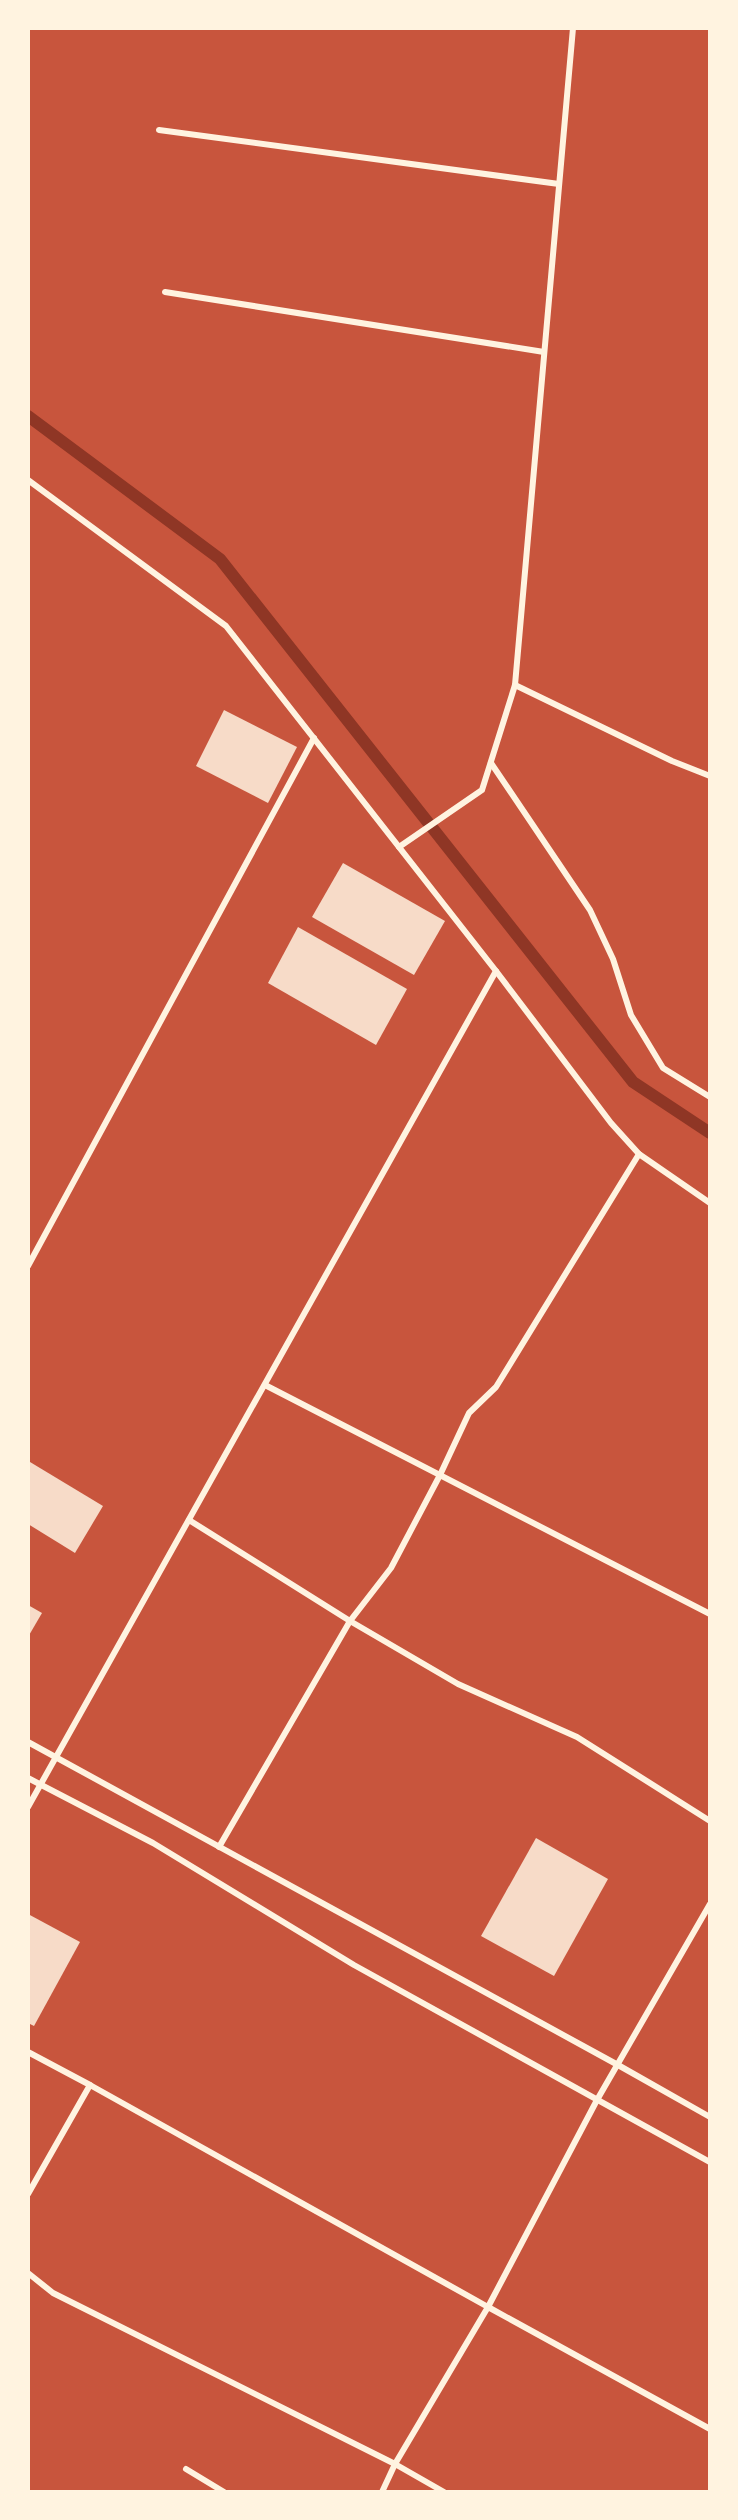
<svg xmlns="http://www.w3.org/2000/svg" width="738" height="2520" viewBox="0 0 738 2520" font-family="'Public Sans',sans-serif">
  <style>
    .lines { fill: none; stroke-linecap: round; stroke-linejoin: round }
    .stream { stroke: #8f3625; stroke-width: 12 }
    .building { fill: #f7dbc8 }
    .minor { stroke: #fff3e0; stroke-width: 6 }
  </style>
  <rect width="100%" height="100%" fill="#c8553d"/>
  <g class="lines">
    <polyline class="stream" points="28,416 220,559 633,1082 710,1133"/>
  </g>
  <g class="building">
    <polygon points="224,710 297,747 268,803 196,766"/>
    <polygon points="343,863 445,921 414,975 312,917"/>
    <polygon points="298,927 407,989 376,1045 268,983"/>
    <polygon points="30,1462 103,1506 75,1553 28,1524 28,1465"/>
    <polygon points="28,1605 42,1613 28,1637"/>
    <polygon points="536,1838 608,1879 554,1976 481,1936"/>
    <polygon points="28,1914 80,1942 34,2026 28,2023"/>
  </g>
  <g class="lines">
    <g class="minor">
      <polyline points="159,130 559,184"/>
      <polyline points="165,292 544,352"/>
      <polyline points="28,480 226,626 496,971 611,1123 639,1154 710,1203"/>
      <polyline points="515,685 672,761 710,776"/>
      <polyline points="491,763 590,910 613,959 631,1015 663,1068 710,1097"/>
      <polyline points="399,847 482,790 515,685 573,28"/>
      <polyline points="28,1266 314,738"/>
      <polyline points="265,1385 710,1614"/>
      <polyline points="189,1520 350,1621 458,1684 577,1737 710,1821"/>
      <polyline points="28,1742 618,2065 710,2117"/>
      <polyline points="28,1778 153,1843 354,1965 710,2162"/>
      <polyline points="28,1807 496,971"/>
      <polyline points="219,1847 350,1621 391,1568 440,1475 469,1413 496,1387 639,1154"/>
      <polyline points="710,1904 597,2100 488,2307 710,2429"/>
      <polyline points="28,2052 90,2085 28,2194"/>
      <polyline points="90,2085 488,2307 395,2464 382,2492"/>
      <polyline points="28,2273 53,2293 395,2464 444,2492"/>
      <polyline points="186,2469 224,2492"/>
    </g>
  </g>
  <rect width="738" height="2520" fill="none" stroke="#fff3e0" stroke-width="60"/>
</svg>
